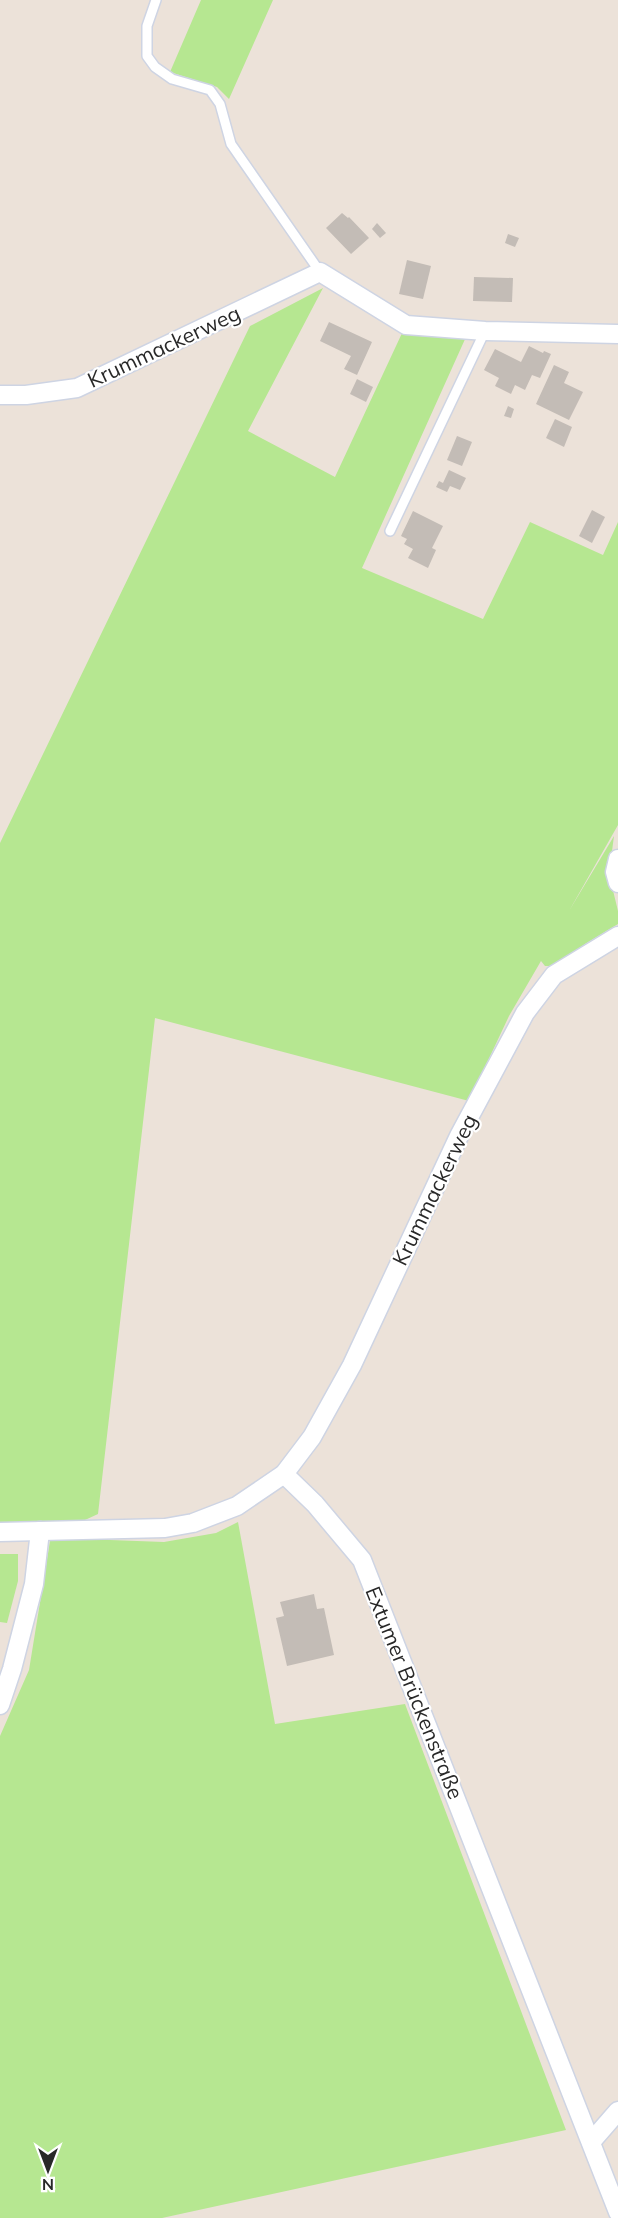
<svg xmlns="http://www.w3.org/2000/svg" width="618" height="2218" viewBox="0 0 618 2218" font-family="Mulish,sans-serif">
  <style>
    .green { fill: #b6e791 }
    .building { fill: #c3bcb6 }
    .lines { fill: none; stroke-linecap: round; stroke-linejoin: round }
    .lane-casing { stroke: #ced4e3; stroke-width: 12 }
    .street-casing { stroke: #ced4e3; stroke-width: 21 }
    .lane { stroke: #fff; stroke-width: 9 }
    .street { stroke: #fff; stroke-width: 18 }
    .labels { text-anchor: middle; stroke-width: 4.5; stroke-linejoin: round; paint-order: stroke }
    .street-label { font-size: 21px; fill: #282828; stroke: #fff }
  </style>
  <rect width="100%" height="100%" fill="#ece2d9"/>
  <g class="green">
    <polygon points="201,0 273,0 229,99 217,87 170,72"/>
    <polygon points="323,288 248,431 335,477 403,331 466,337 362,568 483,619 530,522 603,555 618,522 618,825 569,911 614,836 609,874 618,911 618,924 585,944 556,966 545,966 541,961 509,1016 469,1101 155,1018 98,1514 85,1520 0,1524 0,843 250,326"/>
    <polygon points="238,1522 275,1724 405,1704 566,2130 162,2218 0,2218 0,1736 29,1670 50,1541 83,1539 164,1542 216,1533"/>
    <polygon points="0,1554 18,1554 18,1581 7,1623 0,1622"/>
  </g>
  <g class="building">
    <polygon points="342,213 348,218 349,217 369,238 351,254 326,228"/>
    <polygon points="377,223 386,233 380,238 372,229"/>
    <polygon points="508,234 519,238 515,247 505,243"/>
    <polygon points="407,260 431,266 423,299 399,294"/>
    <polygon points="474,277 513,278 512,302 473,301"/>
    <polygon points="329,322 372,342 357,375 344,369 351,356 320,341"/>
    <polygon points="529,346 543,353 544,351 551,354 540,378 532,375 525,390 515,385 511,394 495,386 499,378 484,370 495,349 521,362"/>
    <polygon points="554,365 569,372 564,383 583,392 569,420 536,404"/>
    <polygon points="357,379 373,387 366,402 350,394"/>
    <polygon points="508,406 514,409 511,418 504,416"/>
    <polygon points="555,419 572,427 564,447 546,438"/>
    <polygon points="457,436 472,442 462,466 447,460"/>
    <polygon points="449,470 466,478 460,490 450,486 447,492 436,487 439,481 443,483"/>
    <polygon points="592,510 605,517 592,543 579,536"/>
    <polygon points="413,511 443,526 432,548 436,550 428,568 408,558 413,549 404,544 407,539 401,536"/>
    <polygon points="314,1594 317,1609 324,1608 334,1655 287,1666 276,1618 284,1616 280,1602"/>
  </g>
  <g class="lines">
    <g class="lane-casing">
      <g id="lane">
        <polyline points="156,0 147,26 147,56 155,67 172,79 210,90 220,104 231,144 320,272"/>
        <polyline points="390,531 485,331"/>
      </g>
    </g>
    <g class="street-casing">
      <g id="street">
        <polyline points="0,395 26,395 77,388 320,272 406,325 485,331 618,334"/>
        <polyline points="618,859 615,872 618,883"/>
        <polyline points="284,1474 315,1504 362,1560 618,2212"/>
        <polyline points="0,1532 165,1528 193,1523 237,1506 284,1474 312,1437 352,1365 459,1136 525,1013 554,975 618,936"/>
        <polyline points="0,1705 12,1669 34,1584 40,1531"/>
        <polyline points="591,2142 618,2111"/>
      </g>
    </g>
    <use href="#lane" class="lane"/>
    <use href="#street" class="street"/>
  </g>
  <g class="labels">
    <g class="street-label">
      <text transform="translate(164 347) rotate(-25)" y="7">Krummackerweg</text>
      <text transform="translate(435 1190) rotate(-64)" y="7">Krummackerweg</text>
      <text transform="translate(414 1693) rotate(68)" y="7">Extumer Brückenstraße</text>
    </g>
  </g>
  <g transform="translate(48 2170) rotate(180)" stroke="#ffffff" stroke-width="4.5" paint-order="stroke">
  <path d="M0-4.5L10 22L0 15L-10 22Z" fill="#282828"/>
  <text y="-9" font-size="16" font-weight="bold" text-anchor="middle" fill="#282828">N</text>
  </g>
</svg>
